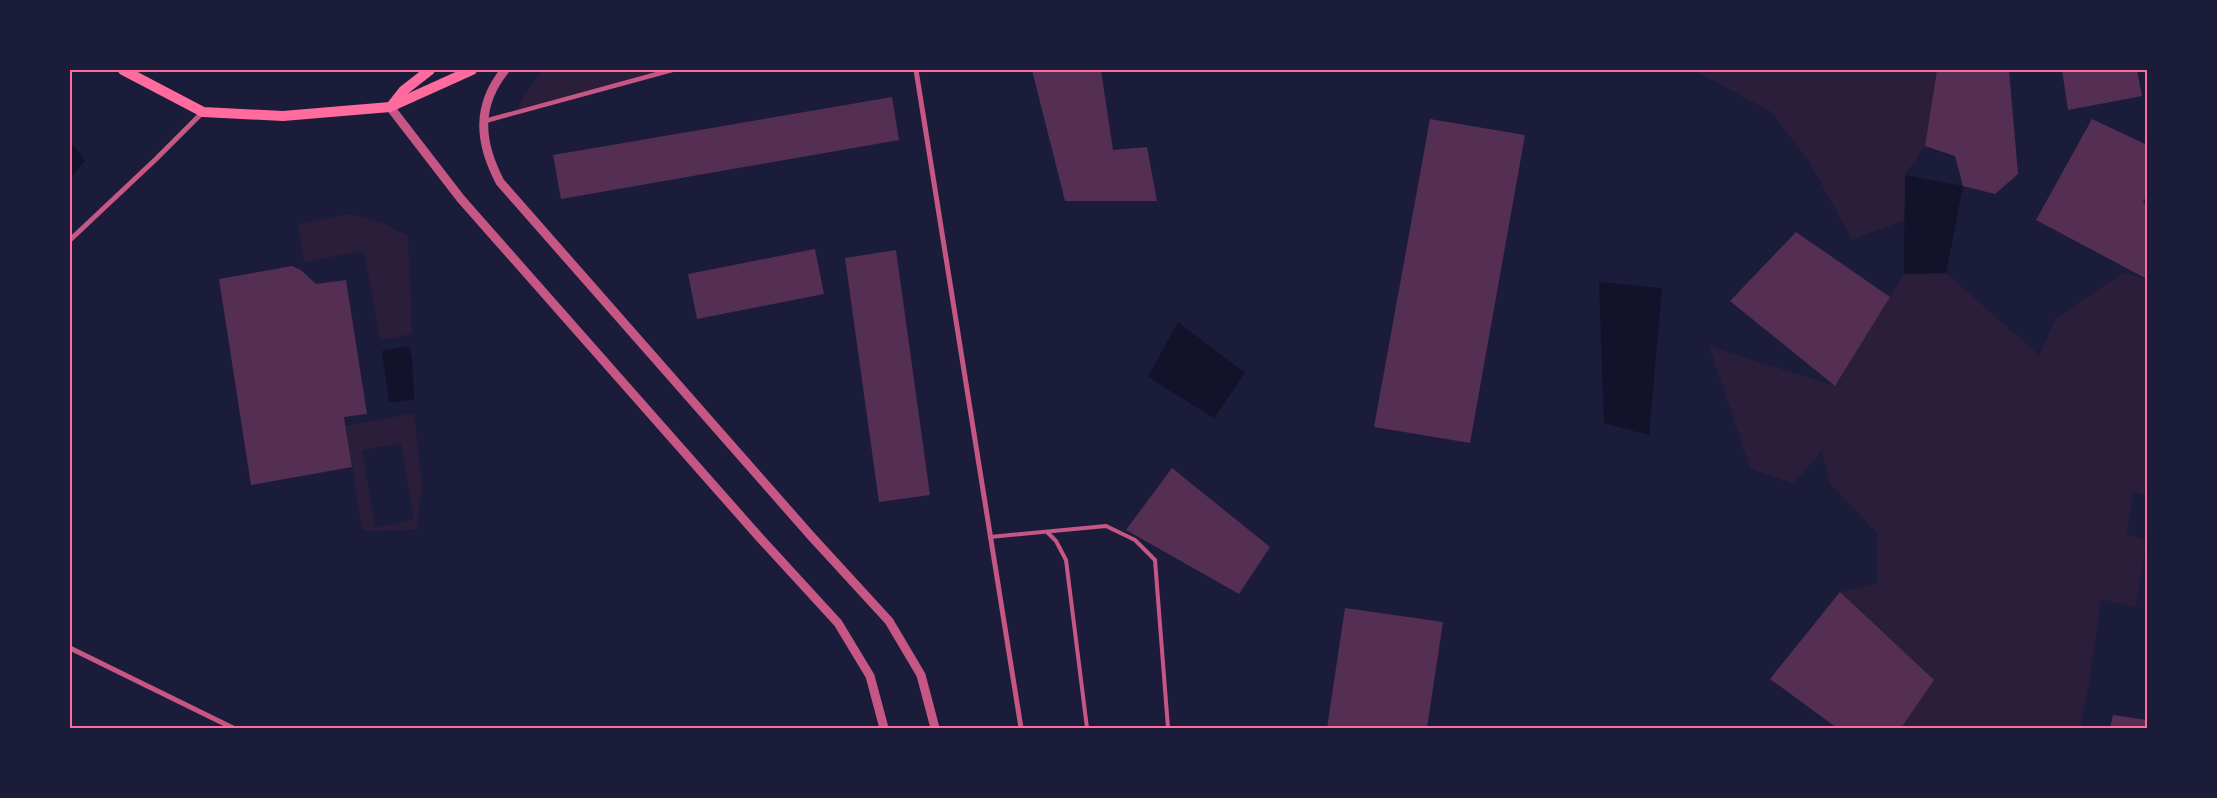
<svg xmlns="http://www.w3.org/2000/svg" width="2217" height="798" viewBox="0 0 2217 798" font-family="Manrope,sans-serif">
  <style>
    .green { fill: #2a1e3b; fill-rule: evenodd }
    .water { fill: #12122b }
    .building { fill: #542f53 }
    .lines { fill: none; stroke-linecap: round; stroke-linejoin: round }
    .service { stroke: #c65784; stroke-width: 4 }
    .pedestrian { stroke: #c65784; stroke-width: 4.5 }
    .minor { stroke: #c65784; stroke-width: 5 }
    .tertiary { stroke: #c65784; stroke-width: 9 }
    .secondary { stroke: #ff6b9d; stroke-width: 10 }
    .neatline { fill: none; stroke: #ff6b9d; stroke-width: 2 }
  </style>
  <rect width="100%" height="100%" fill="#1b1b3a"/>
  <g class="green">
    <polygon points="543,70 672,70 516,113 524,95"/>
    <polygon points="1693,70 1937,70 1925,146 1905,175 1905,220 1852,240 1809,161 1770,111"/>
    <polygon points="351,214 383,223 408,236 412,334 380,340 364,251 304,262 298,224"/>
    <polygon points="2124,272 2147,280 2147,496 2133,491 2127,534 2146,541 2136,608 2101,599 2090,678 2080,728 1901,728 1840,592 1877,583 1877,533 1829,483 1822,451 1793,484 1750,468 1709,346 1835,386 1904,274 1946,273 2039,355 2056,318"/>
    <path d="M414,413l8,72 -5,45 -55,1 -16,-105zM401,444l13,76 -39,7 -13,-77z"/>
  </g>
  <g class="water">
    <polygon points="70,145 73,145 85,161 70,178"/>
    <polygon points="1905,175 1963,186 1946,273 1904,274"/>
    <polygon points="1599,282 1662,288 1649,435 1604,423"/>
    <polygon points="1178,322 1245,373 1214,418 1148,377"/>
    <polygon points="409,346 412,359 414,399 389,403 382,351"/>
  </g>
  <g class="building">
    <polygon points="1032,70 1101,70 1113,150 1147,147 1157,201 1065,201"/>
    <polygon points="1937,70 2009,70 2018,174 1995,194 1963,186 1955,156 1925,146"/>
    <polygon points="2062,70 2137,70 2142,96 2068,110"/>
    <polygon points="892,97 899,140 561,199 553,155"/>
    <polygon points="1430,119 1525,135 1470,443 1374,427"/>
    <polygon points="2092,119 2147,145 2147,193 2143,203 2147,204 2147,279 2036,220"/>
    <polygon points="1796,232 1890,297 1835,386 1730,301"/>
    <polygon points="815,249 824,294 697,319 688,274"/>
    <polygon points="896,250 930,495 879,502 845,258"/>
    <polygon points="292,266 301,270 316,284 346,280 367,414 344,417 352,467 251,485 219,279"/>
    <polygon points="1172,468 1270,547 1239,594 1126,530"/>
    <polygon points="1840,592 1934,680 1901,728 1837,728 1770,679"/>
    <polygon points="1345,608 1443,622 1427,728 1327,728"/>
    <polygon points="2113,715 2147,720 2147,728 2110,728"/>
  </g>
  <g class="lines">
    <g class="service">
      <polyline points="1047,532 1056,541 1066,560 1087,728"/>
      <polyline points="990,537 1106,526 1135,540 1155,560 1168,728"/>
    </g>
    <polyline class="pedestrian" points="485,121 672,70"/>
    <g class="minor">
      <polyline points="916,70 1021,728"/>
      <polyline points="70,240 156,159 203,112"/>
      <polyline points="70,648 233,728"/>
    </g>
    <g class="tertiary">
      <path d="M505,70c-29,36 -26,72 -5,112l311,354 78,85 32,54 14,53"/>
      <polyline points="390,107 461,199 760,538 838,623 870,676 884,728"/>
    </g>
    <g class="secondary">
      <polyline points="123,70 203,112 283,116 390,107 472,70"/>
      <polyline points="392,105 403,91 430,70"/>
    </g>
  </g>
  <rect width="2217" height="798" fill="none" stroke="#1b1b3a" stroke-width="142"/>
  <rect x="71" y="71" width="2075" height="656" class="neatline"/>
</svg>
